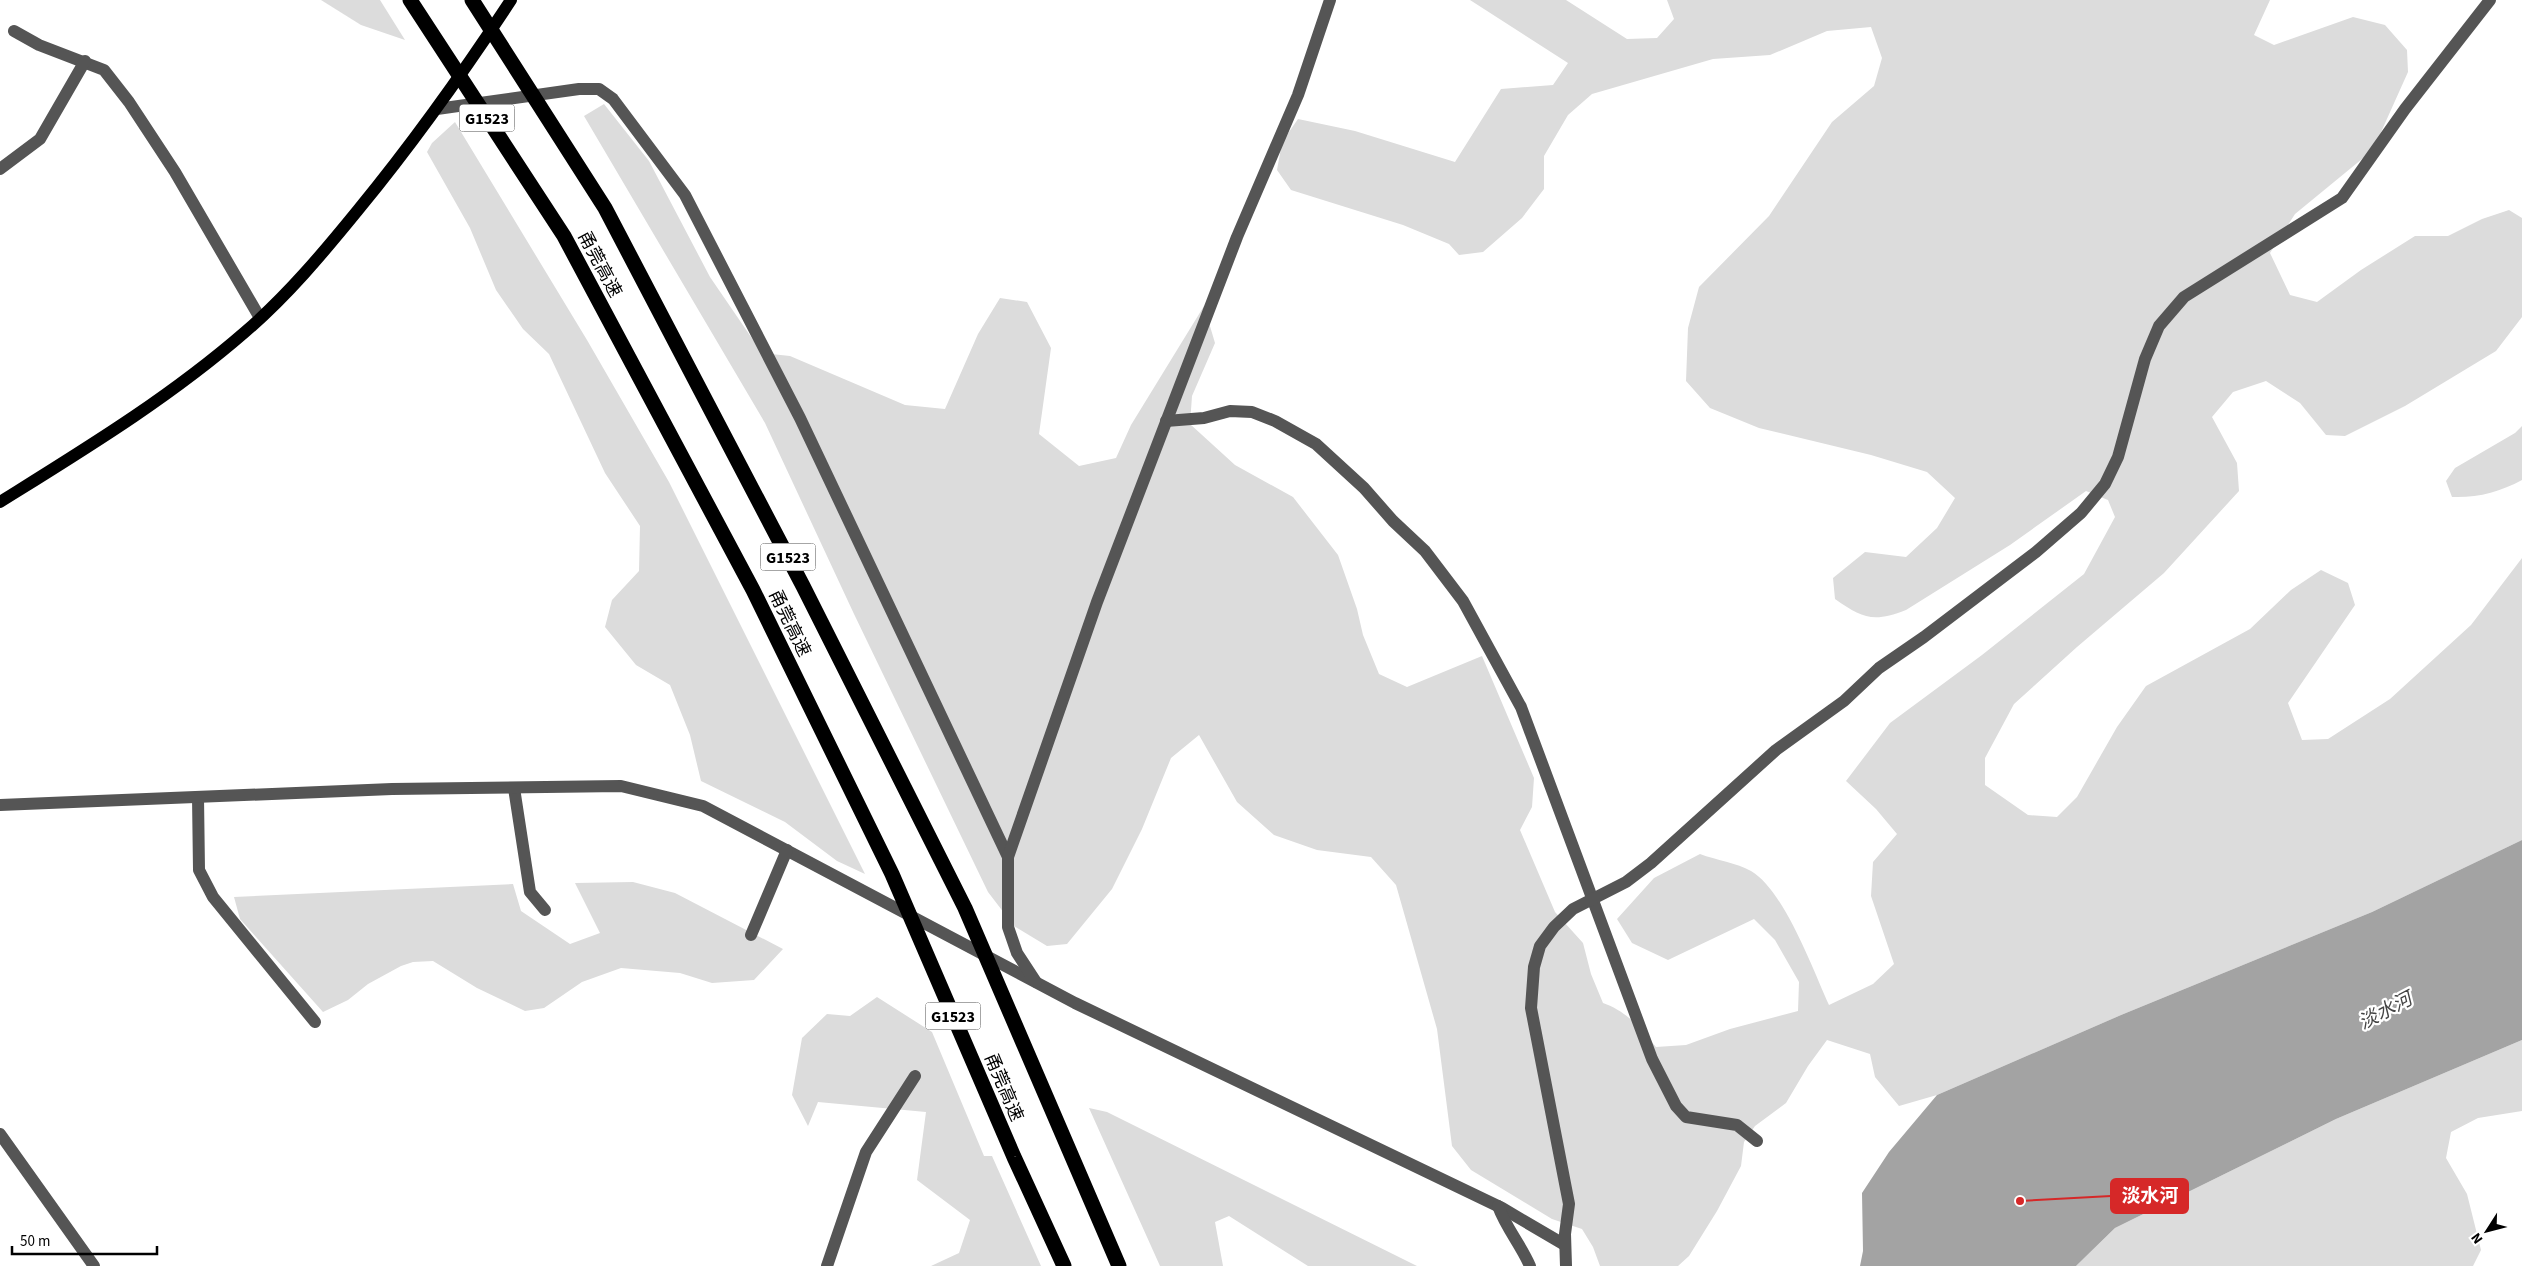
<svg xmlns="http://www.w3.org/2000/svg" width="2522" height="1266" viewBox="0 0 2522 1266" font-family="'Source Sans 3','Noto Sans SC',sans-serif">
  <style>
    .green { fill: #dcdcdc }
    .water { fill: #a3a3a3 }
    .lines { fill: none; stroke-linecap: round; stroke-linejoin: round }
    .minor { stroke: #555; stroke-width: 12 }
    .major { stroke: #000; stroke-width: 12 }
    .highway { stroke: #000; stroke-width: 15 }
    .labels { text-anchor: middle; stroke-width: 4.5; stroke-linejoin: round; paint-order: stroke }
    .shield { fill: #fff; stroke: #4c4c4c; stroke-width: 1 }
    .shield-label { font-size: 16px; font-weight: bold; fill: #000 }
    .street-label { font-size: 18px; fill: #000; stroke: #fff }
    .water-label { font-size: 19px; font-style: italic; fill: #444; stroke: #fff }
    .leader { fill: none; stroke: #d62828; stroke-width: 2 }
    .callout-dot { fill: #d62828; stroke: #fff; stroke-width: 2 }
    .callout { fill: #d62828; stroke: #d62828; stroke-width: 2 }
    .callout-label { font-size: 19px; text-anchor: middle; font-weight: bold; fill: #fff }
  </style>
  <rect width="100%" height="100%" fill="#fff"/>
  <g class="green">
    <polygon points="321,0 380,0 405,40 361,25"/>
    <path d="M1470,0h96l61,39 30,-1 17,-19 -7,-19h603l-16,35 20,10 79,-28 32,8 22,25 1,22 -35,78 -78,64 -25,39 20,42 27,7 44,-32 54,-34h33l34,-17 27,-9 13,8v99l-26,34 -91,55 -60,30 -19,-1 -26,-32 -34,-22 -33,11 -21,25 25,46 2,28 -75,82 -87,74 -63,57 -29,54v27l43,30 29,2 20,-20 40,-70 29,-41 104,-57 41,-39 30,-20 27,13 7,22 -67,98 14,37 26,-1 62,-40 81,-74 51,-67v282l-150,72 -251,103 -184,80 -38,11 -24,-29 -5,-23 -43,-14 -19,26 -22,37 -31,23 -11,16 -3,24 -24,45 -28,45 -11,10h-78l-7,-19 -11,-18 -30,-10 -81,-49 -19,-24 -15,-117 -41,-144 -25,-28 -54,-7 -43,-15 -37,-33 -38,-67 -28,23 -29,71 -30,60 -45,55 -20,2 -33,-20 -26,-34 -134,-278 -89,-191 -181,-307 20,-12 45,57 61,116 52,76 28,3 115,49 40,4 33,-75 22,-36 27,4 24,46 -12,86 40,32 37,-8 15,-33 73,-119 11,37 -23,53 -2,28 45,41 58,32 45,58 19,54 6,26 16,39 28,13 75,-31 52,122 -2,29 -12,23 35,82 28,31 8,31 12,29c25,9 37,25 53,44l30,-2 44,-16 68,-18 1,-29 -24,-42 -21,-21 -86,41 -36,-17 -15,-24 37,-41 46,-24c16,6 37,9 51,17 33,19 62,99 78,134l44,-21 21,-20 -23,-68 2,-34 24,-28 -21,-25 -30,-28 44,-58 92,-68 102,-81 31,-57 -7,-17 -22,-9 -76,54 -104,65c-33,13 -44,8 -71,-11l-2,-21 32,-26 41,5 31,-29 18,-30 -28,-26 -56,-17 -112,-27 -49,-20 -24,-27 2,-53 11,-41 70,-71 63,-94 42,-36 8,-28 -11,-31 -44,4 -57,24 -57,4 -121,35 -24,21 -24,41v33l-22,29 -39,34 -24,3 -10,-11 -46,-19 -112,-35 -14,-20 5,-28 16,-23 57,12 100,31 46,-73 52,-4 15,-22z"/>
    <polygon points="455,122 587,340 669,482 865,874 837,861 785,822 701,781 690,735 670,685 636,665 605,627 612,600 639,571 640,526 605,473 549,354 523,329 496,290 470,228 427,152 432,143"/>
    <path d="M2522,426v54c-22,12 -45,18 -70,17l-6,-16 9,-13 60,-35z"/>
    <polygon points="633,882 675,893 783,949 754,980 712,983 680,973 621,968 582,982 544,1008 525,1011 477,988 433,961 413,962 401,966 368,984 348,1000 323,1012 240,919 234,897 513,884 521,911 570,944 600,933 575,883"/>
    <polygon points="877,997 932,1032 984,1156 992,1156 1041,1266 931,1266 959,1253 970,1220 917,1180 926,1112 818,1102 808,1126 792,1095 802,1038 827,1014 850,1016"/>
    <polygon points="2522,1040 2522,1111 2478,1118 2451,1132 2446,1158 2467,1194 2481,1250 2473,1266 2076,1266 2115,1228 2336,1119"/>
    <polygon points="1089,1108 1107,1112 1417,1266 1308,1266 1229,1216 1215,1222 1223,1266 1160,1266"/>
  </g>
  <polygon class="water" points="2522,840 2522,1040 2336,1119 2115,1228 2076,1266 1860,1266 1863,1251 1862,1193 1889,1152 1937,1095 2121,1015 2372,912"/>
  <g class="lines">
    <g class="minor">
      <polyline points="14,31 39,45 104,70 129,102 175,172 260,318"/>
      <polyline points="437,109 579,89 599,89 613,99 685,195 800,418 1008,857"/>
      <polyline points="0,169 40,139 85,61"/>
      <polyline points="1166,421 1204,418 1230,411 1252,412 1275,421 1316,444 1364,488 1393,521 1425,551 1463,601 1521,707 1652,1059 1676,1106 1686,1117 1737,1125 1757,1141"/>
      <polyline points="514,788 530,892 545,910"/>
      <polyline points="198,797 199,870 213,897 315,1022"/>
      <polyline points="0,805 392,789 621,786 703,806 1075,1003 1502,1208 1565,1245"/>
      <polyline points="751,935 787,850"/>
      <polyline points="1036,982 1017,953 1008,927 1008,857 1097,602 1237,237 1298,95 1330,0"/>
      <polyline points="0,1134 94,1266"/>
      <path d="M1498,1206c8,22 23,39 32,60"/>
      <polyline points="827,1266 866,1152 915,1076"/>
      <polyline points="1566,1266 1565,1234 1569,1204 1531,1008 1534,967 1540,946 1554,927 1573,909 1626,882 1651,863 1776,750 1844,701 1879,668 1924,637 2036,552 2081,513 2105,484 2118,457 2145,359 2159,326 2184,297 2342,198 2405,109 2490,0"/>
    </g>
    <path class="major" d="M0,502c85,-53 169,-104 245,-170 42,-36 78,-79 113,-122 55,-67 105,-137 153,-210"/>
    <g class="highway">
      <polyline points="410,0 564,236 753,590 892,874 1014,1157 1064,1266"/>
      <polyline points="472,0 605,208 803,586 965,908 1119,1266"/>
    </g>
  </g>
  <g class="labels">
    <g class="shield">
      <rect x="459.5" y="104.5" width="55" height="27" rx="4"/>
      <rect x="760.5" y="543.5" width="55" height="27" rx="4"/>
      <rect x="925.5" y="1002.5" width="55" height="27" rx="4"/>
    </g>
    <g class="shield-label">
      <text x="487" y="124">G1523</text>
      <text x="788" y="563">G1523</text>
      <text x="953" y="1022">G1523</text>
    </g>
    <g class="street-label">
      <text transform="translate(600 264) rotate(62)" y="6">甬莞高速</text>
      <text transform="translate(790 623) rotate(64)" y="6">甬莞高速</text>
      <text transform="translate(1004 1087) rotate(67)" y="6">甬莞高速</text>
    </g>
    <g class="water-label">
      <text transform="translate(2385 1010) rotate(-28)" y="7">淡水河</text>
    </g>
  </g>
  <path class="leader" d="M2020 1201L2111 1196"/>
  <circle class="callout-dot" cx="2020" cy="1201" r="5"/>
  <rect class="callout" x="2111" y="1179" width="77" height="34" rx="5"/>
  <g class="callout-label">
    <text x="2150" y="1202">淡水河</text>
  </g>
  <g transform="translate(2487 1231) rotate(234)" stroke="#ffffff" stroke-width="4" paint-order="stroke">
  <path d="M0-4L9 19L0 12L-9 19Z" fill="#000000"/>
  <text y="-8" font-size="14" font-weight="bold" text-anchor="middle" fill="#000000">N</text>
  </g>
  <path d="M12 1246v8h145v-8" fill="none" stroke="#000000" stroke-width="2.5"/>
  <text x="20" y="1246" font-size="15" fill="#000000" stroke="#ffffff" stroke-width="4" paint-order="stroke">50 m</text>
</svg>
